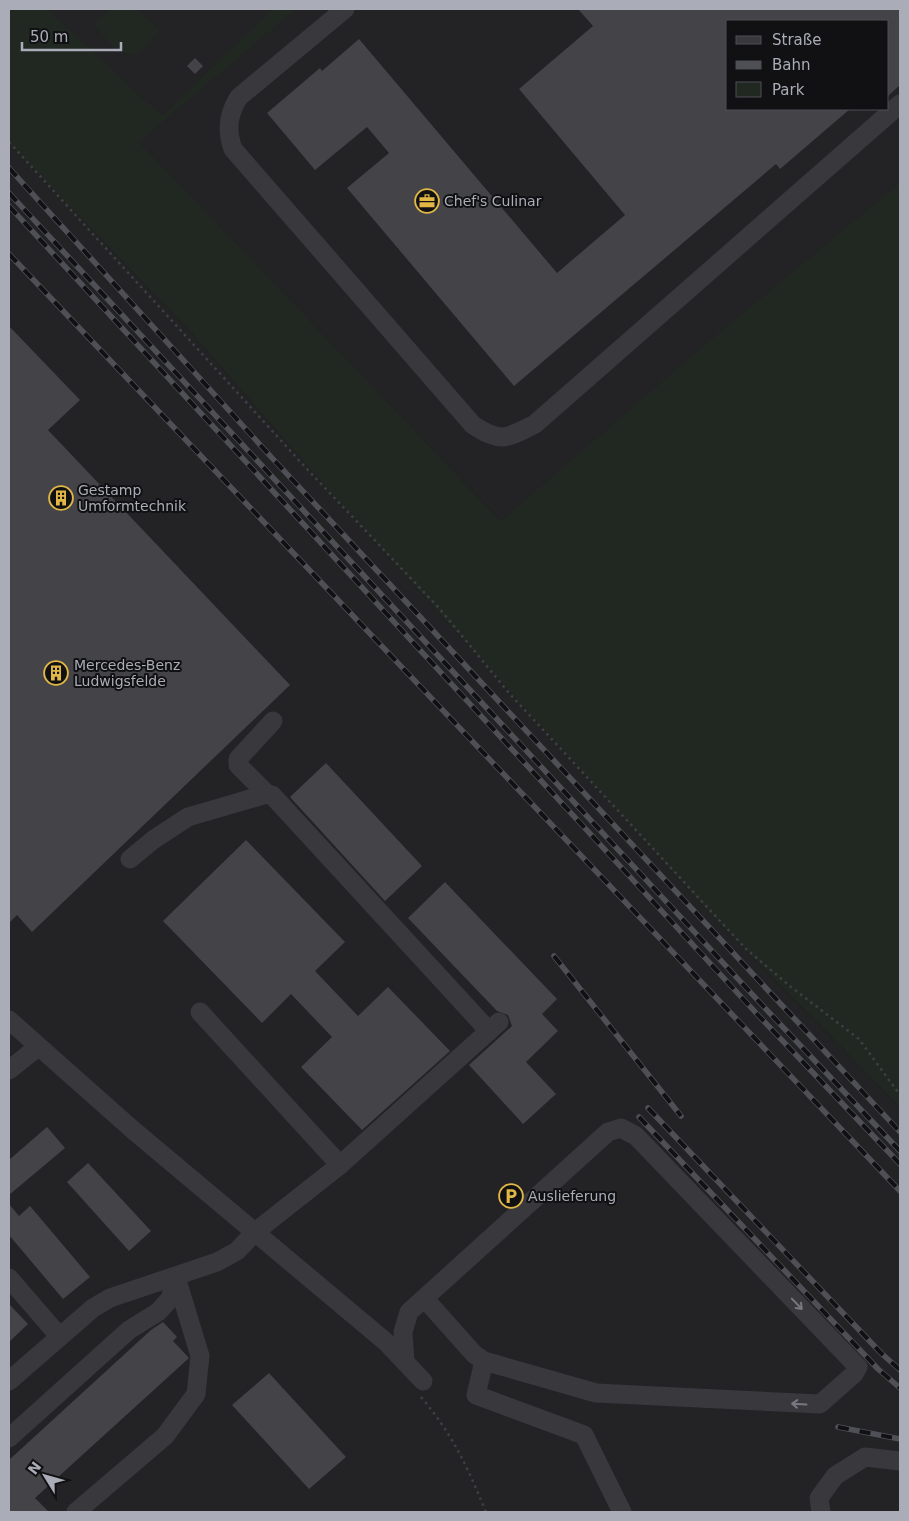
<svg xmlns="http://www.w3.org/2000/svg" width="909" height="1521" viewBox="0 0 909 1521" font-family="'DejaVu Sans',sans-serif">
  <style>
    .built { fill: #232225; fill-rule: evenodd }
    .green { fill: #212822 }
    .building { fill: #444348 }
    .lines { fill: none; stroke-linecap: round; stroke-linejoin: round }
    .path { stroke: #3e3f44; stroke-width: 2.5; stroke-dasharray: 2.5 4; stroke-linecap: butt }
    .minor { stroke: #38383d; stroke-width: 19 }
    .rail-casing { stroke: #4f5055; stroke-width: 5.5 }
    .rail { stroke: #111113; stroke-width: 4; stroke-dasharray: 11; stroke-linecap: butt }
    .oneway { stroke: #777880 }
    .labels { text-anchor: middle; stroke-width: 4; stroke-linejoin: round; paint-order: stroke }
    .poi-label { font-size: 14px; fill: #aaadb7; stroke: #111113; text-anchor: start }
  </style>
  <rect width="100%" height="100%" fill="#161618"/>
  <g class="built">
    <path d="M9,9h891v980l-399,-468zM728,21h160v88h-160z"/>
    <polygon points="9,144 188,329 337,500 712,916 900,1107 900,1512 9,1512"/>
  </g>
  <g class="green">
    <polygon points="9,9 47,9 162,116 273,9 296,9 139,142 501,521 708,342 900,183 900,1107 712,916 337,500 188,329 9,144"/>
    <path d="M110,9h27l22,21c-4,7 -9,12 -15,18 -20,18 -37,-9 -50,-23z"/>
  </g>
  <g class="building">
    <polygon points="578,9 900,9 900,85 888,96 888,21 728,21 728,109 850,109 780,169 776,164 514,386 347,188 389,153 367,127 315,170 267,113 320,68 322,71 359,39 557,273 625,215 519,89 593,26"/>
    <polygon points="195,58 203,66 195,74 187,66"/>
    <polygon points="9,326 80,400 48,430 290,685 32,932 17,915 9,923"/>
    <polygon points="326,763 422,866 385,901 290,797"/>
    <polygon points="246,840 345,942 315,971 358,1016 388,987 450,1051 362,1130 301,1067 332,1037 291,994 262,1023 163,921"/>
    <polygon points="445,882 557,999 542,1014 558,1031 526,1062 556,1094 523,1124 469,1065 512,1026 508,1015 497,1011 408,918"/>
    <polygon points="47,1127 65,1148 9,1195 9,1160"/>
    <polygon points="88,1163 151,1231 129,1251 67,1182"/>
    <polygon points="9,1204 19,1216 30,1206 90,1277 63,1299 9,1235"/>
    <polygon points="9,1304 28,1324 9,1342"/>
    <polygon points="163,1322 177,1337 173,1341 189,1358 35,1498 49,1512 9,1512 9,1460 151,1330"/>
    <polygon points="269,1373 346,1457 309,1489 232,1405"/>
  </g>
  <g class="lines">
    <g class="path">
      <polyline points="9,142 306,468 439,608 509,693 746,949 791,987 859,1039 900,1095"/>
      <path d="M421,1397c32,38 46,69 65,115"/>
    </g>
    <g class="minor">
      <path d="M345,9l-106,88c-11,17 -13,33 -6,52l240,276c28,18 33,14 62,-1l365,-320"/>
      <polyline points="267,794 238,765 238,759 273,721"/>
      <polyline points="130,859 153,840 188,817 267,794 272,795 489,1031"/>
      <polyline points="200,1012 340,1165"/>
      <polyline points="9,1020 133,1130 386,1342 423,1381"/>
      <polyline points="9,1070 38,1047"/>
      <polyline points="9,1278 59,1336"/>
      <polyline points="484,1361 476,1395 584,1435 622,1512"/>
      <polyline points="405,1362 403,1332 409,1312 608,1132 621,1128 636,1136 858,1367 854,1374 820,1404 596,1393 484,1361 474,1354 425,1299"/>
      <polyline points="9,1381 93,1308 110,1298 217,1262 237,1251 255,1232 340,1165 499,1022"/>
      <polyline points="9,1438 129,1330 158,1312 170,1299 176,1277"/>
      <polyline points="76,1512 165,1436 196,1394 200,1356 176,1277"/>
      <polyline points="821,1512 819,1498 835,1476 865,1457 900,1461"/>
    </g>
    <g class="rail-casing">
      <g id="rail">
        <polyline points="9,168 273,459 900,1132"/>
        <polyline points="9,193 764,1007 900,1151"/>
        <polyline points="9,206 757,1014 900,1164"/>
        <polyline points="9,254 900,1191"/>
        <polyline points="554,956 681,1116"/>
        <polyline points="648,1108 881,1353 900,1370"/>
        <polyline points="639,1117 878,1369 900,1388"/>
        <polyline points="838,1427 900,1439"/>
      </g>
    </g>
    <use href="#rail" class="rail"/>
  </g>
  <defs><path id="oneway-shaft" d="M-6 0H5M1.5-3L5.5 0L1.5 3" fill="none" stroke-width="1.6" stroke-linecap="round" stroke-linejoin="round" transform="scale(1.25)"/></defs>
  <g class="oneway">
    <use href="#oneway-shaft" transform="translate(797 1304) rotate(46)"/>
    <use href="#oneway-shaft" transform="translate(799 1404) rotate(-177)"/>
  </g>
  <defs>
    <g id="office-ring" transform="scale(1.25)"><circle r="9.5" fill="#111113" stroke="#e1b746" stroke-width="1.5"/><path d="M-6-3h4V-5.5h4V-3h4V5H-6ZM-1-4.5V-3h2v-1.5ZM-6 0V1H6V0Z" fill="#e1b746"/></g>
    <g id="building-ring" transform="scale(1.25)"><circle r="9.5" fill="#111113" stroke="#e1b746" stroke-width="1.5"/><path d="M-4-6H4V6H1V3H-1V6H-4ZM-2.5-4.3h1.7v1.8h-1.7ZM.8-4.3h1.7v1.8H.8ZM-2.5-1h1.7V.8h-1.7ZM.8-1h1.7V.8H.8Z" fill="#e1b746"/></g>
    <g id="parking-ring" transform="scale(1.25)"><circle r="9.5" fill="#111113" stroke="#e1b746" stroke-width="1.5"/><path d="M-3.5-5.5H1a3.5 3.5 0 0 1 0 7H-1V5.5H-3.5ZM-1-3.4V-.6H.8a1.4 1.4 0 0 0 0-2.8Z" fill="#e1b746"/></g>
  </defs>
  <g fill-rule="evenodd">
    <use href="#office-ring" x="427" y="201"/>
    <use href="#building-ring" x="61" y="498"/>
    <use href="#building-ring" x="56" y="673"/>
    <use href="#parking-ring" x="511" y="1196"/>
  </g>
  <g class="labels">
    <g class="poi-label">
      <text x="444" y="206">Chef's Culinar</text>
      <text x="78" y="495">Gestamp<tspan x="78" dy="16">Umformtechnik</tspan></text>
      <text x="74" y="670">Mercedes-Benz<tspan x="74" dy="16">Ludwigsfelde</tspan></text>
      <text x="528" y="1201">Auslieferung</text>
    </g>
  </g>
  <rect width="909" height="1521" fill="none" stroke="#aaadb7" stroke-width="20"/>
  <rect x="726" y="20" width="162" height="90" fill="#111113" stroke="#4e4f55"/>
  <rect x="736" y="36" width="25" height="8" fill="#38383d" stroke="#4e4f55"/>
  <text x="772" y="45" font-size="15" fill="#aaadb7">Straße</text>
  <rect x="736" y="61" width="25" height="8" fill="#4f5055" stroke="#4e4f55"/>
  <text x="772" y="70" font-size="15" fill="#aaadb7">Bahn</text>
  <rect x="736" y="82" width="25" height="15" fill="#212822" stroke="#4e4f55"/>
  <text x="772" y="95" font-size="15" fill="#aaadb7">Park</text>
  <g transform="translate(45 1476) rotate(307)" stroke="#111113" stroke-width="4" paint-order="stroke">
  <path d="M0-4L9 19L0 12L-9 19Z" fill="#aaadb7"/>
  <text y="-8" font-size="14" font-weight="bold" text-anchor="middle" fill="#aaadb7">N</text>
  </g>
  <path d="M22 42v8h99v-8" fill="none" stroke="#aaadb7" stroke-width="2.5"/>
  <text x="30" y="42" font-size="15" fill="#aaadb7" stroke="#111113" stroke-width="4" paint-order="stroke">50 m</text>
</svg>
